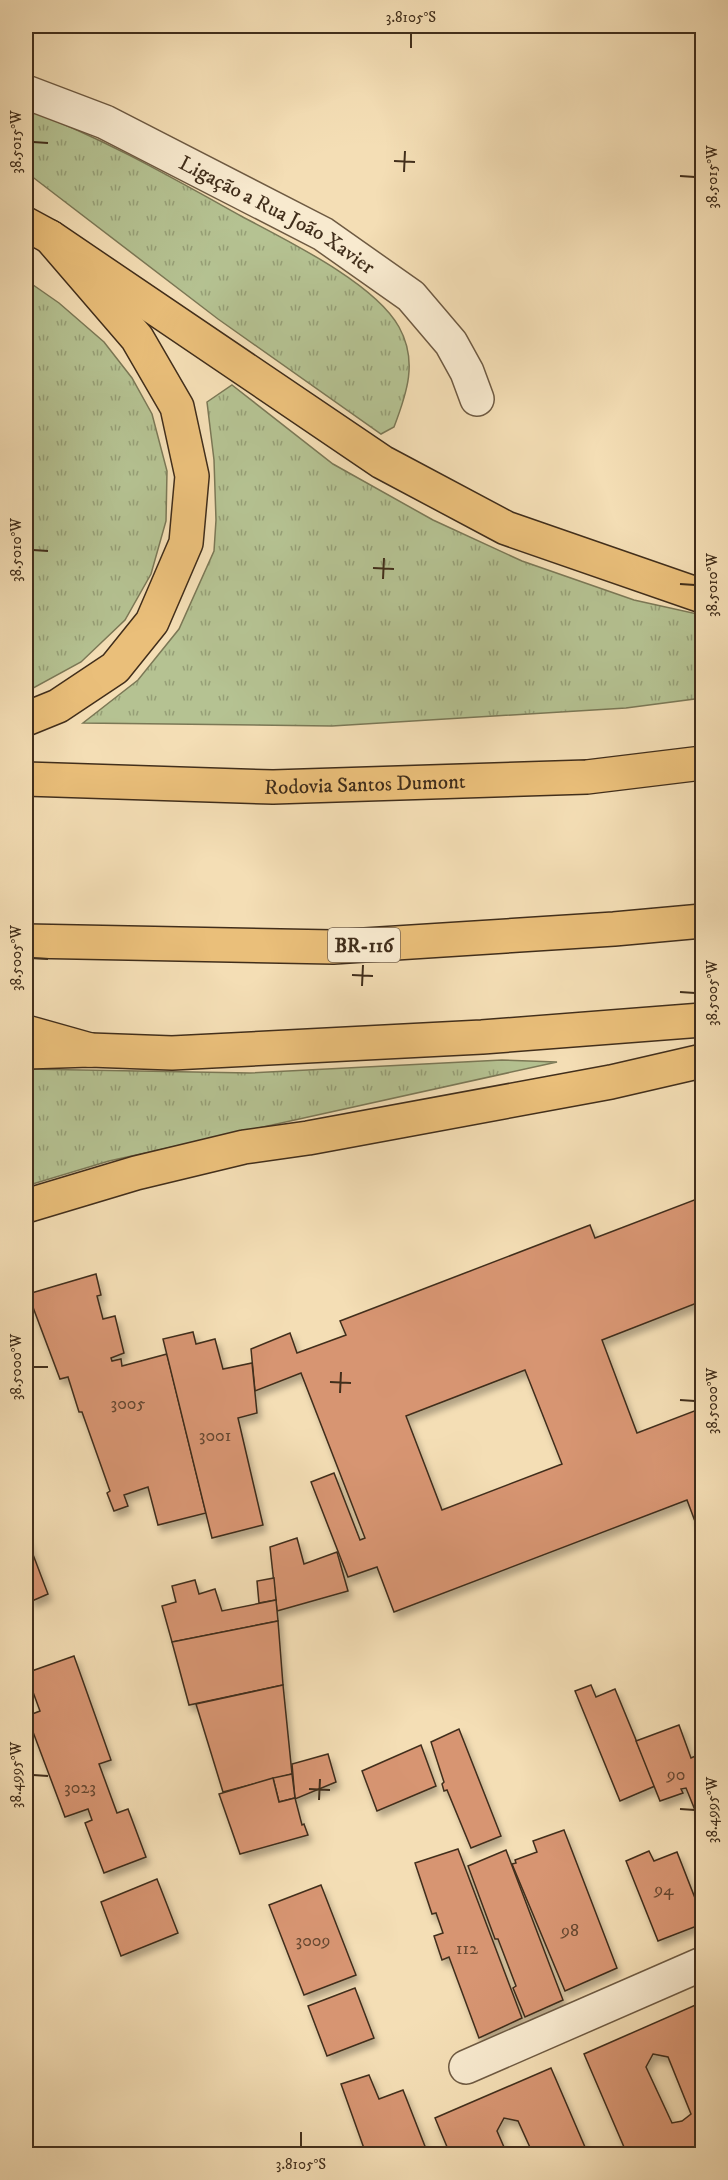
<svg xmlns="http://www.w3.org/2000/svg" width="728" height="2180" viewBox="0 0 728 2180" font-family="'IM FELL DW Pica',serif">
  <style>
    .grass { fill: url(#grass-tufts); stroke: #7b7856; stroke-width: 1.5 }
    .building { fill: #d79572; stroke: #412e1b; stroke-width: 1.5; fill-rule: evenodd; filter: url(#shadow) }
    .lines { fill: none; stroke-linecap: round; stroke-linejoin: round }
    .minor-casing { stroke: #6e5a42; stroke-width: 36 }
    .major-casing { stroke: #412e1b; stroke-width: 36 }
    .highway-casing { stroke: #412e1b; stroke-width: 36 }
    .minor { stroke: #f8eacf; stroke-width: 33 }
    .major { stroke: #eabf7a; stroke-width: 33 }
    .highway { stroke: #eabf7a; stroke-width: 33 }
    .ticks { fill: none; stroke: #412e1b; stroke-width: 2 }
    .labels { text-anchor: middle; stroke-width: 5; stroke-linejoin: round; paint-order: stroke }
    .number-label { font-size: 18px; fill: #664831 }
    .shield { fill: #f8eacf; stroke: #786651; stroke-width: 1.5 }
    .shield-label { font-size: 20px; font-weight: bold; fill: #412e1b }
    .street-label { font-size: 21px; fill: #412e1b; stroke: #f8eacf }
    .neatline { fill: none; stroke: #412e1b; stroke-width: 2 }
    .ticks-label { font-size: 15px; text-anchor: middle; fill: #412e1b }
  </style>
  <defs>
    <pattern id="grass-tufts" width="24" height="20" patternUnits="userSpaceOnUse" patternTransform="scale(1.5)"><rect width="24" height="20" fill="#b5c292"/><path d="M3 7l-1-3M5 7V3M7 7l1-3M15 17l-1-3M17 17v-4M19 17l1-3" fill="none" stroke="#959e76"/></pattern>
    <filter id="shadow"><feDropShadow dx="3.5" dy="6" stdDeviation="3" flood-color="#0004"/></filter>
  </defs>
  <rect width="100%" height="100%" fill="#f4deb5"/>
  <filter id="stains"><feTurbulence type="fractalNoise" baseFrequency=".00333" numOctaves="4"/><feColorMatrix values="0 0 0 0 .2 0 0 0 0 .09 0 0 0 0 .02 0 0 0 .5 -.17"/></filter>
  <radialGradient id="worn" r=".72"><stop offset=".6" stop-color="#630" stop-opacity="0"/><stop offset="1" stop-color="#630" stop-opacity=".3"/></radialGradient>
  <g class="grass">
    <path d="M26,109c75,28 145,68 215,107 45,24 134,67 158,111 19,34 8,66 -5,100l-13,7 -163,-115 -192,-147z"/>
    <polygon points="26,280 59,303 104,342 132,378 152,414 167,471 166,521 151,574 125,620 81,662 26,692"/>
    <polygon points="232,385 333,464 433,520 522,561 634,600 702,615 702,698 626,708 332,726 83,723 138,680 179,629 214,551 216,520 214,460 207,402"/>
    <polygon points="502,1060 557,1062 109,1161 26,1186 26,1069 250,1073"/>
  </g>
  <g class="building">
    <path d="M702,1197v104l-100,39 35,93 65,-25v132l-15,-40 -293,112 -17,-45 -29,10 -37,-95 23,-9 26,67 5,-2 -64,-165 -46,18 -4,-42 39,-16 7,20 49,-18 -6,-14 250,-96 5,13zM525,1370l37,94 -120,46 -36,-94z"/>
    <polygon points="96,1274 101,1295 97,1296 103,1319 115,1316 124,1353 111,1358 112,1361 121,1359 122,1366 167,1354 206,1513 158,1525 148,1487 124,1495 128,1506 114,1511 107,1493 110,1491 82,1412 79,1412 68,1377 60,1379 28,1294"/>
    <polygon points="193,1332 196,1344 215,1339 223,1369 252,1363 257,1413 238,1418 263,1525 212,1538 163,1339"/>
    <polygon points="26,1536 48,1594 32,1601 26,1585"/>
    <polygon points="297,1538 304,1564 337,1552 348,1591 277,1611 270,1547"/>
    <polygon points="274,1578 276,1600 259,1603 257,1581"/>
    <polygon points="195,1580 199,1594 215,1589 222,1611 276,1600 278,1621 172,1642 162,1606 176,1602 172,1586"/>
    <polygon points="278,1621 283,1685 189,1705 172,1642"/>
    <polygon points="74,1656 111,1760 99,1764 117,1813 128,1809 146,1857 104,1873 85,1823 92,1820 88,1809 65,1817 27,1716 40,1711 26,1673"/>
    <polygon points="283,1685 292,1774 223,1792 196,1704"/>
    <polygon points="591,1685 596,1697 615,1689 655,1786 620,1801 575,1691"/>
    <polygon points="679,1725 691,1758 700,1754 702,1761 702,1813 697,1815 686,1788 681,1789 683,1793 660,1801 636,1741"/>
    <polygon points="459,1729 501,1836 471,1848 447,1790 444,1791 442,1784 444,1782 431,1742"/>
    <polygon points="421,1745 436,1786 377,1811 362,1771"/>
    <polygon points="328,1754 336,1782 295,1799 292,1764"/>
    <polygon points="292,1774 295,1798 279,1802 273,1778"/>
    <polygon points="273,1778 279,1802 295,1798 302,1825 304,1824 308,1835 240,1854 219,1794"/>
    <polygon points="564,1830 617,1968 565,1991 512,1864 516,1863 515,1860 537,1852 533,1841"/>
    <polygon points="458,1849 522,2018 479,2038 449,1957 442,1960 434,1936 443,1933 436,1913 432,1914 415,1863"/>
    <polygon points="506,1850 563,2000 525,2017 513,1988 516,1986 498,1939 495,1939 468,1866"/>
    <polygon points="649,1851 654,1861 677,1852 702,1916 702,1924 658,1941 626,1861"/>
    <polygon points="157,1879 178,1933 121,1956 101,1902"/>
    <polygon points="321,1885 356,1975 304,1995 269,1905"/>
    <polygon points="355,1988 374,2038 327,2056 308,2006"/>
    <path d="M700,2003l2,6v145h-75l-43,-100zM653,2054l15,3 23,57 -9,7 -10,2 -26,-56z"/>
    <polygon points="551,2068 588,2154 533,2154 518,2121 504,2118 497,2131 507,2154 450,2154 435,2118"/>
    <polygon points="369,2075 379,2099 403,2090 428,2154 366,2154 341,2084"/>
  </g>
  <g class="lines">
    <g class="minor-casing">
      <g id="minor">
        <path id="s1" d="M26,92l79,30 218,112 88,62 40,47 16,29 10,27"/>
        <polyline points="466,2067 702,1964"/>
      </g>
    </g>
    <g class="major-casing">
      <g id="major">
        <polyline points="26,224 50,237 382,462 506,528 702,596"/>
        <polyline points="26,1052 90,1050 172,1053 482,1037 702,1020"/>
        <polyline points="26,1206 136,1173 244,1147 308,1138 611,1082 702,1061"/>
      </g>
    </g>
    <g class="highway-casing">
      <g id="highway">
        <polyline points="26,719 58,706 115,668 152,622 186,543 192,476 177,407 137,338 50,237"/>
        <path id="s2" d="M26,779l247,8 314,-10 115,-14"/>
        <polyline points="26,941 333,947 614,929 702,921"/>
        <polyline points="26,1032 90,1050"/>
      </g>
    </g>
    <use href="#minor" class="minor"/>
    <use href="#major" class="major"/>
    <use href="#highway" class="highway"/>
  </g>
  <path class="ticks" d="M411,48v-15M33,142l15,1M394,161l21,1M404,172l1,-21M680,176l15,1M33,550l15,1M373,568l21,1M383,579l1,-21M680,584l15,1M33,958l15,1M352,975l21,1M362,986l1,-21M680,992l15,1M33,1367h15M330,1382l21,1M340,1393l1,-21M680,1400l15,1M33,1775l15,1M309,1789l21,1M319,1800l1,-21M680,1809l15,1M301,2147v-15"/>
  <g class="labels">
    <g class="number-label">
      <text x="128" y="1409">3005</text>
      <text x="215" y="1441">3001</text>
      <text x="676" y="1780">90</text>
      <text x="80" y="1793">3023</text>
      <text x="664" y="1895">94</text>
      <text x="570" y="1936">98</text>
      <text x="313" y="1946">3009</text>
      <text x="467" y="1954">112</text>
    </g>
    <rect class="shield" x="328" y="928" width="72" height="34" rx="4.5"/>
    <g class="shield-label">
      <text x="364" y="952">BR-116</text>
    </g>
    <g class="street-label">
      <text dy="7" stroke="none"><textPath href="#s1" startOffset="280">Ligação a Rua João Xavier</textPath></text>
      <text dy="7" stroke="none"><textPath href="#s2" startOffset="339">Rodovia Santos Dumont</textPath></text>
    </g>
  </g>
  <rect width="728" height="2180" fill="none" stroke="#f4deb5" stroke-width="66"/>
  <rect x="33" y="33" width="662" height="2114" class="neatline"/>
  <g class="ticks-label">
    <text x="411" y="22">3.8105°S</text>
    <text transform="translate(16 142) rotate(-90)" y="5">38.5015°W</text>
    <text transform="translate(712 177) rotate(-90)" y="5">38.5015°W</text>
    <text transform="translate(16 550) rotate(-90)" y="5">38.5010°W</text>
    <text transform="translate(712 585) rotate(-90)" y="5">38.5010°W</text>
    <text transform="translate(16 958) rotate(-90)" y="5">38.5005°W</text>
    <text transform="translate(712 993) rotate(-90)" y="5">38.5005°W</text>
    <text transform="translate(16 1367) rotate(-90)" y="5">38.5000°W</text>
    <text transform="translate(712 1401) rotate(-90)" y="5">38.5000°W</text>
    <text transform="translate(16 1775) rotate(-90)" y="5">38.4995°W</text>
    <text transform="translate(712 1810) rotate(-90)" y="5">38.4995°W</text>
    <text x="301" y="2169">3.8105°S</text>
  </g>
  <rect width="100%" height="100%" filter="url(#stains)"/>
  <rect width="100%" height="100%" fill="url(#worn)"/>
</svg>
